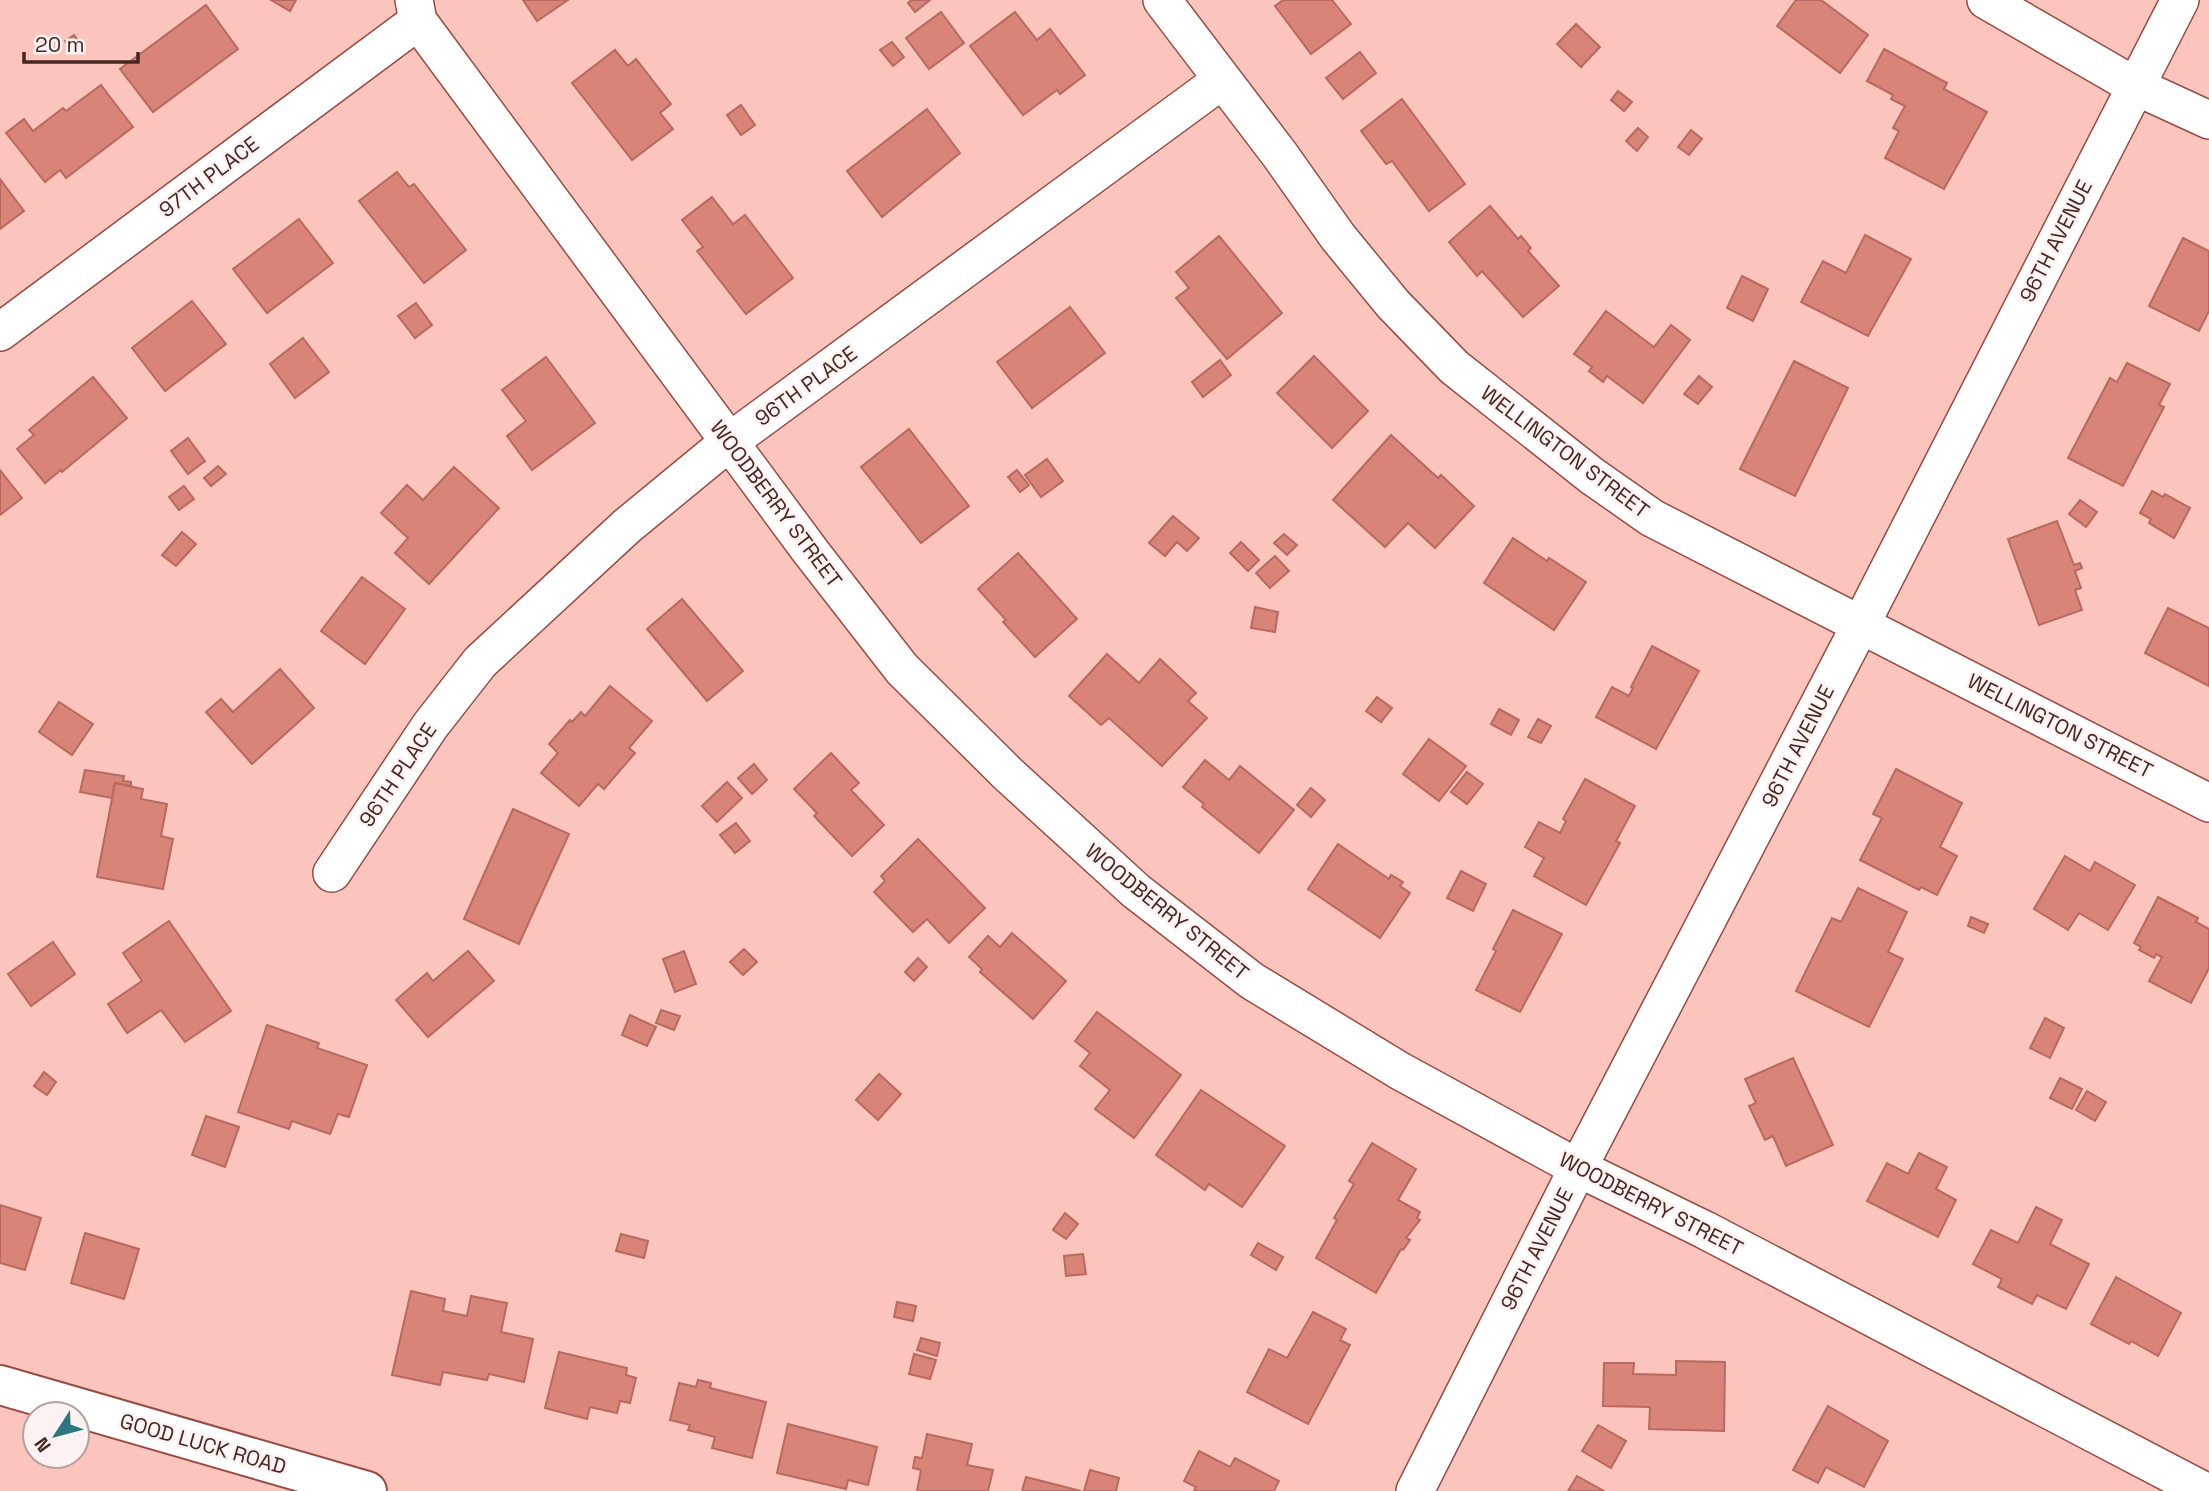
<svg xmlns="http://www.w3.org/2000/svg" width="2209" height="1491" viewBox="0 0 2209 1491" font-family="'Space Grotesk',sans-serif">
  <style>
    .building { fill: #d98478; stroke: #b9695f; stroke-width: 2 }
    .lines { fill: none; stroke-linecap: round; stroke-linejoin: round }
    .street-casing { stroke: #984b42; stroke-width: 40 }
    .secondary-casing { stroke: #984b42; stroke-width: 42 }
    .street { stroke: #fff; stroke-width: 37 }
    .secondary { stroke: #fff; stroke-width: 38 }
    .labels { text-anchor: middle; stroke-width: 5; stroke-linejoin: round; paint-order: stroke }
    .street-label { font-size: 21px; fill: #472521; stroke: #fcf2f1 }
  </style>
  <rect width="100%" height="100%" fill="#fbc5bd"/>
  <g class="building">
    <polygon points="271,0 296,0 290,11"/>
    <polygon points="523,0 568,0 537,21"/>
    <polygon points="912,0 930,0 915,12 908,3"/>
    <polygon points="1283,0 1332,0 1351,24 1311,54 1275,6"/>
    <polygon points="1796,0 1821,0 1868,35 1840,73 1777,26"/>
    <polygon points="206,5 238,49 153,112 120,69"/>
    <polygon points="941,12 964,43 929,69 906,38"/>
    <polygon points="1015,12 1037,40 1050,29 1085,75 1060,94 1057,90 1023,115 970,46"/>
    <polygon points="1576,24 1600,47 1581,67 1557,44"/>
    <polygon points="74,35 83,47 74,53 65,41"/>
    <polygon points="892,42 904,57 893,66 880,50"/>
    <polygon points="1884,49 1947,83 1944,89 1987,112 1944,189 1885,158 1899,131 1893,128 1905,106 1891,99 1893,95 1867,81"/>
    <polygon points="615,50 628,66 636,59 671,104 660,113 673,129 632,160 572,83"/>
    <polygon points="1360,52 1376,73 1343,99 1326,78"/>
    <polygon points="101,85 133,127 66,178 60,170 45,182 6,133 24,119 33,131 63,108 66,111"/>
    <polygon points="1618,91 1632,102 1624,111 1611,100"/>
    <polygon points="1402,99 1465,184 1429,211 1392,161 1386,164 1361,131"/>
    <polygon points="741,105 755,125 741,135 727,115"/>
    <polygon points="927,109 960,153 882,217 847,171"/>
    <polygon points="1638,128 1648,137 1637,151 1626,141"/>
    <polygon points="1691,130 1702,139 1689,155 1678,147"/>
    <polygon points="397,172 409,187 414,184 466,250 424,283 359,201"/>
    <polygon points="0,179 24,211 0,229"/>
    <polygon points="712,197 733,224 745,215 793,278 746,314 697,251 703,247 682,220"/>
    <polygon points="1490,206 1518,239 1521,236 1531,248 1528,251 1559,286 1523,317 1482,271 1477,276 1449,242"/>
    <polygon points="299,219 333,263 267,313 233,269"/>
    <polygon points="1865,235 1911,259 1868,336 1801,302 1823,261 1846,273"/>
    <polygon points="1219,236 1282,313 1227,359 1176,298 1189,288 1176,272"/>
    <polygon points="2183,238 2209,251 2209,311 2199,331 2149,306"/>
    <polygon points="1742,276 1768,289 1753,321 1727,308"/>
    <polygon points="192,301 226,344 165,391 132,348"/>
    <polygon points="416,303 432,325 415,338 398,316"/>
    <polygon points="1070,307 1105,353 1032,408 997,362"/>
    <polygon points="1606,311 1654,347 1671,325 1690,340 1643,403 1607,376 1603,382 1589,371 1592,367 1574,354"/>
    <polygon points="303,338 329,372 295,398 270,364"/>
    <polygon points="1314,356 1368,411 1332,448 1277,393"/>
    <polygon points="546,357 595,423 532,470 507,436 526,421 502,390"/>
    <polygon points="1220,360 1231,375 1203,397 1192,382"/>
    <polygon points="1794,361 1848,388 1795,496 1740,469"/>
    <polygon points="2127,363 2170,384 2159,405 2164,407 2123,486 2068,458 2110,378 2117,382"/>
    <polygon points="1699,376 1712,387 1698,404 1684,394"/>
    <polygon points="93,377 127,418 62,472 61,470 45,483 17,449 34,435 29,430"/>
    <polygon points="909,429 969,506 921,543 861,467"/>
    <polygon points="1391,435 1438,478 1441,475 1474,506 1435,548 1408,523 1385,547 1333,500"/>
    <polygon points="188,438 205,461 188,474 171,451"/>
    <polygon points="1047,459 1063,481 1041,497 1025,475"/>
    <polygon points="218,466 226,474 211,486 204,478"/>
    <polygon points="454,467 499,508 429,584 395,553 408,538 381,513 407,485 423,500"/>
    <polygon points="0,470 22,498 0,515"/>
    <polygon points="1017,470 1029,485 1020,492 1008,477"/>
    <polygon points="184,486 194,499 179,510 169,497"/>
    <polygon points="2152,491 2163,497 2165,494 2190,508 2174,538 2149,523 2151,519 2140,513"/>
    <polygon points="2080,500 2097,512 2086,527 2069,514"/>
    <polygon points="1173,516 1199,538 1187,551 1177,542 1165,556 1149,543"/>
    <polygon points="2057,521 2074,565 2080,563 2082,568 2075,571 2081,588 2075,590 2082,610 2039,625 2008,539"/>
    <polygon points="182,532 196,544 176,566 162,555"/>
    <polygon points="1284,534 1297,545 1287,555 1274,543"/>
    <polygon points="1513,538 1547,561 1549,558 1586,582 1554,630 1484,583"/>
    <polygon points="1241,542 1259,560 1248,571 1230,553"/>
    <polygon points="1018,553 1077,619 1035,657 1003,622 1006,620 978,589"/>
    <polygon points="1275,556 1289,571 1270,588 1256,573"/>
    <polygon points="362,577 405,609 365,664 321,631"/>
    <polygon points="682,599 743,671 707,701 647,629"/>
    <polygon points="1255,607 1278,612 1275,632 1251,628"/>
    <polygon points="2168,608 2209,628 2209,686 2145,653"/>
    <polygon points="1652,646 1699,671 1656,749 1596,717 1612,687 1629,696 1633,688 1631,687"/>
    <polygon points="1107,654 1139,683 1160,659 1196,693 1188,701 1207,718 1162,766 1109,718 1101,725 1069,696"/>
    <polygon points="280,669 314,708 252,764 206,712 221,699 233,712"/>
    <polygon points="610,686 652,721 629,748 635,753 604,789 598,784 579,806 541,773 558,753 549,744 570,720 572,722 581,712 585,716"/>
    <polygon points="1377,697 1392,708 1381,722 1366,711"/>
    <polygon points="59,702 93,724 72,755 39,732"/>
    <polygon points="1499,709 1519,720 1511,735 1491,724"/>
    <polygon points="1538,719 1551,726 1541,743 1528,737"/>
    <polygon points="1429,739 1466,766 1439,801 1403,774"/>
    <polygon points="831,753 859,783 851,790 884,825 852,856 814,816 817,813 794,789"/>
    <polygon points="1205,760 1229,780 1240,766 1294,810 1259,853 1202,807 1204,804 1183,787"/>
    <polygon points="754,764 767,780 752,794 738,778"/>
    <polygon points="1896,769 1962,803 1940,847 1957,856 1937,895 1921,887 1919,890 1860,860 1882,818 1873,814"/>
    <polygon points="85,770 124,776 123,781 131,782 131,786 115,783 112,798 80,792"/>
    <polygon points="1467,772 1483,784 1467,804 1451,792"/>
    <polygon points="1585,779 1635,806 1616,841 1620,843 1586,905 1534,876 1544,858 1525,847 1539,822 1560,833 1566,821 1563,819"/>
    <polygon points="727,782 742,798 717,822 702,806"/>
    <polygon points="115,783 143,789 141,799 167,804 161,836 173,839 163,889 97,877"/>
    <polygon points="1311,788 1325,800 1311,817 1297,805"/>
    <polygon points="513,809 569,834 519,944 464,919"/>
    <polygon points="736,823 750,841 735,853 720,835"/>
    <polygon points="918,839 985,908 949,943 927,919 913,932 874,892 885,881 881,876"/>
    <polygon points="1338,844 1389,879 1391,875 1403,882 1400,886 1410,893 1380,938 1308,889"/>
    <polygon points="2065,856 2090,871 2095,862 2135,885 2108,930 2079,913 2068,930 2034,909"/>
    <polygon points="1461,871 1486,884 1473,911 1447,898"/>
    <polygon points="1858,888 1907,912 1888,952 1903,959 1869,1027 1796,991 1832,918 1841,922"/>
    <polygon points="2158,897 2198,918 2196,922 2209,929 2209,968 2191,1003 2149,981 2162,957 2156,954 2154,958 2139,950 2141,947 2134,943"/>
    <polygon points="1513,910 1562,934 1520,1012 1476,990 1496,951 1493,949"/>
    <polygon points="1971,917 1988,924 1984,933 1968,926"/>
    <polygon points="169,921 231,1011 185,1042 161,1010 127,1033 108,1004 142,981 123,953"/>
    <polygon points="1012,933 1066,981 1033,1019 980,972 982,969 969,957 988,936 1000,947"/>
    <polygon points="53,942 75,974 31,1006 8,974"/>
    <polygon points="744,949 757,962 743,975 730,962"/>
    <polygon points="468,951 494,981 428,1037 396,1000 427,973 433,981"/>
    <polygon points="684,951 696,984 675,992 663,959"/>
    <polygon points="918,958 927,967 914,981 905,972"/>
    <polygon points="661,1010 680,1016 674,1030 656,1023"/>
    <polygon points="1097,1012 1181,1075 1134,1138 1095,1109 1110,1090 1080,1066 1090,1053 1075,1041"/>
    <polygon points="630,1015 656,1027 647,1046 622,1035"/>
    <polygon points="2045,1018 2064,1028 2050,1058 2030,1048"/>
    <polygon points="267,1025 319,1043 317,1048 367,1065 349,1117 338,1114 330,1134 292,1121 289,1129 238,1112"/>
    <polygon points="1793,1058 1833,1145 1786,1166 1773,1136 1765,1140 1749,1106 1756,1103 1745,1079"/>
    <polygon points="44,1072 56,1082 47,1095 34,1086"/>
    <polygon points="879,1074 901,1094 878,1120 856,1100"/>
    <polygon points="2060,1078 2082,1089 2072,1109 2050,1098"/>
    <polygon points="1201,1090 1285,1146 1242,1207 1209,1184 1205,1190 1156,1155"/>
    <polygon points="2087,1091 2106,1102 2095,1121 2076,1110"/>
    <polygon points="206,1116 239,1127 225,1167 192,1155"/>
    <polygon points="1372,1143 1416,1169 1398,1200 1420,1212 1417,1218 1420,1220 1406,1238 1410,1240 1403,1250 1401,1249 1376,1293 1316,1258 1337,1220 1334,1218 1354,1184 1349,1181"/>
    <polygon points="1919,1153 1947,1167 1936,1189 1956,1200 1938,1237 1867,1201 1887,1163 1908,1174"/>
    <polygon points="0,1205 41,1218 25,1270 0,1263"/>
    <polygon points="2036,1207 2062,1220 2050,1244 2089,1264 2066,1309 2037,1295 2032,1304 1998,1287 2002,1279 1973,1264 1991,1230 2018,1243"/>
    <polygon points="1065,1213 1078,1224 1066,1239 1053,1230"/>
    <polygon points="85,1233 139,1249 124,1299 71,1283"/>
    <polygon points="621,1234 648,1241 644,1258 616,1251"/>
    <polygon points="1258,1243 1283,1257 1276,1270 1251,1255"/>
    <polygon points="1083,1254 1086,1274 1066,1276 1064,1256"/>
    <polygon points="2116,1277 2181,1313 2158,1356 2131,1341 2129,1344 2091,1324"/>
    <polygon points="411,1291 445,1299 443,1311 467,1316 471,1296 507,1303 501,1332 533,1339 524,1382 489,1374 487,1380 443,1372 440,1385 392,1375"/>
    <polygon points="897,1302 916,1306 913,1321 894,1317"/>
    <polygon points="1313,1312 1346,1329 1340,1340 1350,1345 1308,1424 1247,1392 1269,1349 1287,1358"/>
    <polygon points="921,1338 940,1343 937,1356 917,1350"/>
    <polygon points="559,1352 627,1368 626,1375 636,1378 630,1403 620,1401 617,1413 590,1407 587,1419 545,1408"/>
    <polygon points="914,1354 936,1360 930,1379 909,1374"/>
    <polygon points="1676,1361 1725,1362 1724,1431 1649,1429 1650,1407 1603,1406 1604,1363 1634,1363 1633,1374 1676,1375"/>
    <polygon points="698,1380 711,1383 710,1388 766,1402 752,1458 712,1448 715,1437 688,1430 690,1425 670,1420 679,1383 696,1387"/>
    <polygon points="1828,1406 1888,1441 1864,1487 1826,1467 1818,1483 1793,1470"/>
    <polygon points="788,1424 877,1447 868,1485 848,1480 846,1489 777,1473"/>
    <polygon points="1598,1425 1626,1441 1611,1468 1582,1451"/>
    <polygon points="927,1434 972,1444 967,1465 993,1470 988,1491 917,1491 921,1470 913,1468 915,1457 922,1458"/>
    <polygon points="1199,1451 1230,1467 1235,1458 1279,1481 1274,1491 1194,1491 1196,1487 1184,1481"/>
    <polygon points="1090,1470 1119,1478 1116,1491 1084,1491"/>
    <polygon points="1577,1476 1604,1491 1568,1491"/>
    <polygon points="1026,1477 1081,1491 1022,1491"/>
  </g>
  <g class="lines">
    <g class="street-casing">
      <g id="street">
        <polyline points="414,0 418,21 811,552 902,669 1008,774 1136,891 1252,981 1400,1071 1578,1168 1705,1230 2204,1491"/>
        <polyline points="1162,0 1280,155 1338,237 1393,304 1454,367 1592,476 1652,518 2209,803"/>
        <polyline points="1986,0 2135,86 2209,120"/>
        <polyline points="0,332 418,21"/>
        <polyline points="332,873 430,726 480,662 627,526 729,442 1222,80"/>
        <polyline points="1415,1491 1578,1168 1861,624 2180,0"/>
      </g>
    </g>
    <g class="secondary-casing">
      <polyline id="secondary" points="0,1385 367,1491"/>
    </g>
    <use href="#street" class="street"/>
    <use href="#secondary" class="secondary"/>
  </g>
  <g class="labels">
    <g class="street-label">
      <text transform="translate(209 177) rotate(-37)" y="7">97TH PLACE</text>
      <text transform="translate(2056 241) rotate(-63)" y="7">96TH AVENUE</text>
      <text transform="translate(806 386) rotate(-36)" y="7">96TH PLACE</text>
      <text transform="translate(1565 452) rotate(37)" y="7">WELLINGTON STREET</text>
      <text transform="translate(776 504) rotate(53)" y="7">WOODBERRY STREET</text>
      <text transform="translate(2060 726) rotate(27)" y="7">WELLINGTON STREET</text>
      <text transform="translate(1798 746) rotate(-63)" y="7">96TH AVENUE</text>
      <text transform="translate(398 775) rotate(-56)" y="7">96TH PLACE</text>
      <text transform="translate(1167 912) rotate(39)" y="7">WOODBERRY STREET</text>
      <text transform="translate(1651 1204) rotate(27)" y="7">WOODBERRY STREET</text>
      <text transform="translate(1537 1249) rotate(-63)" y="7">96TH AVENUE</text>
      <text transform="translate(203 1444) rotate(16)" y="7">GOOD LUCK ROAD</text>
    </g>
  </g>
  <g transform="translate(56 1435) rotate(234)"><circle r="33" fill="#fcf2f1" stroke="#b4a09e" stroke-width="2"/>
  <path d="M0-5L12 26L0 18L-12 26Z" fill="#2d757f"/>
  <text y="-10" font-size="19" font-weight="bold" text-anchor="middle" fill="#472521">N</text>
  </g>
  <path d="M24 52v10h114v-10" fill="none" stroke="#472521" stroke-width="3.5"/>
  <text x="35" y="52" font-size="21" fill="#472521" stroke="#fcf2f1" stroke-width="5" paint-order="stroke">20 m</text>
</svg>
